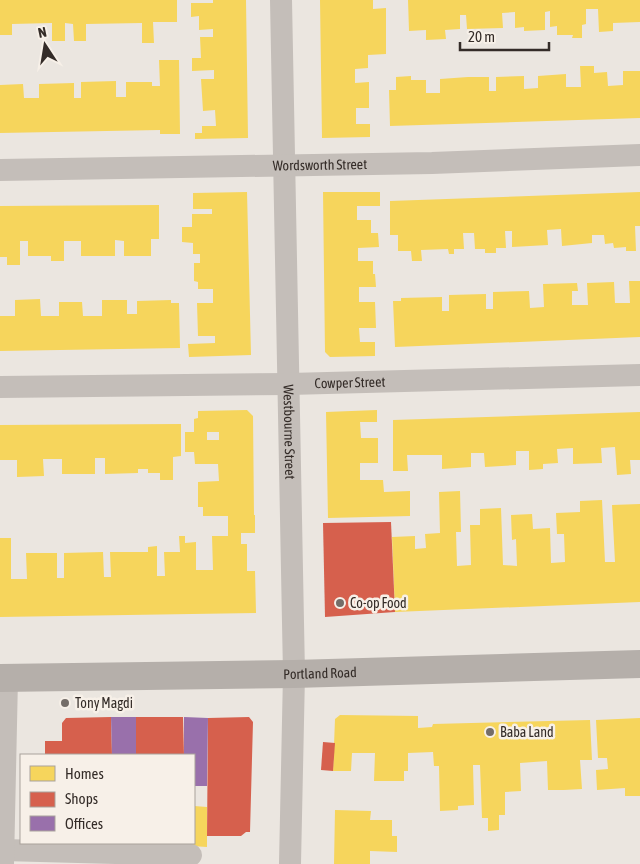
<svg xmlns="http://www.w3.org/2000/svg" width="640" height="864" viewBox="0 0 640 864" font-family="'Asap Condensed',sans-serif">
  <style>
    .homes { fill: #f6d55c; fill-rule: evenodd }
    .shops { fill: #d6604d }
    .offices { fill: #9970ab }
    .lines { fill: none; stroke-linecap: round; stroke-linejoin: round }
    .street { stroke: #c4beb9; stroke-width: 22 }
    .secondary { stroke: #b5afaa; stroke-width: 28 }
    .poi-dot { fill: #746d68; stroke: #f7f0e8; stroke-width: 2 }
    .labels { text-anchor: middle; stroke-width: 5; stroke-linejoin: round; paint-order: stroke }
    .street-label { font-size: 14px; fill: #342c28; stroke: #f7f0e8 }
    .poi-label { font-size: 14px; fill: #342c28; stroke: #f7f0e8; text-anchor: start }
  </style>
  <rect width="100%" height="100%" fill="#ebe6e0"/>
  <g class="homes">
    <polygon points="0,0 177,0 177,22 153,22 154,43 142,43 142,23 86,24 86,41 74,41 73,24 65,23 65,41 52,41 52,23 12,24 12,35 0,35"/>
    <polygon points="213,0 246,0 248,138 195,139 195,133 202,133 202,126 216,126 215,110 203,111 201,79 214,79 214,70 192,71 192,58 201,58 200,37 213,37 213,29 199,30 199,16 191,17 191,3 213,3"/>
    <polygon points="320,0 373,0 373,9 386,8 386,54 368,55 368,68 355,69 355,83 369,82 369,108 356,108 356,124 370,124 370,137 322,138"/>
    <polygon points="408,0 640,0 640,22 613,23 613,31 599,32 598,9 586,9 586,24 582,25 582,38 572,38 573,35 557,35 557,26 550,27 550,11 545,12 545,30 524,31 524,27 515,28 515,12 502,13 503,28 467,29 466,15 460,15 460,29 445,30 446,39 426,40 426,30 409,31"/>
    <polygon points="159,60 179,60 180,134 160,134 160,130 0,133 0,85 23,84 24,98 39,98 39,84 74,83 74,98 81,98 81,82 116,81 116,97 126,97 126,82 152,82 152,86 160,86"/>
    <polygon points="580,66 594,66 594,73 607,72 608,86 623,85 623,71 640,71 640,118 390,126 389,90 396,90 396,77 411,76 411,80 426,80 426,93 440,93 440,79 468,77 489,77 489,91 496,91 496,77 524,76 524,89 538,88 538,76 566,74 566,87 581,87"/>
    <polygon points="247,192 251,355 189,357 188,344 215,343 215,336 198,336 197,303 213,303 213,289 198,289 198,282 194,281 194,263 200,263 200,254 193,254 193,243 182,242 182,227 192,227 192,214 212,214 212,209 193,209 193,193"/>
    <polygon points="323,192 380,192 380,206 357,206 357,220 371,220 371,233 378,233 379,247 358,248 358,261 373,261 373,274 375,274 376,287 359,287 359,302 375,302 376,328 359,328 360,342 375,342 375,356 330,357 325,352"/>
    <polygon points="640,192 640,226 635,226 636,251 626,251 626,247 614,248 613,243 605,244 604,235 592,235 592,243 562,246 561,229 547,230 548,245 512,247 512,231 505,231 506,248 496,248 496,253 485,253 485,249 475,249 474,233 463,233 464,249 454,249 454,254 449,254 448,249 421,250 422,261 412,261 411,251 398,251 398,235 390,235 390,201"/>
    <polygon points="159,205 159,239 151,239 151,256 124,256 124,241 115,240 115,256 81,256 81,241 64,241 64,261 51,261 51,256 28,256 28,241 20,241 20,265 7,265 7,257 0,257 0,206"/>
    <polygon points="629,281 640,281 640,337 395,347 393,301 401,301 401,298 442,297 442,311 449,311 449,295 486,294 486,309 493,309 493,292 529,291 530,308 544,307 543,284 577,283 578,291 572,291 572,305 588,305 587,283 614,282 615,303 630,303"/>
    <polygon points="40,299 41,316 59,316 59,302 82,302 83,316 102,316 102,300 127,300 127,314 137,314 137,301 171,300 171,303 179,303 180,348 0,351 0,316 15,316 15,300"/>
    <path d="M247,410l6,6 1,99h1v18h-14v11h6v27h8l1,42 -256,4v-79h11v41h16l-1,-26h31v25h7v-25l39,-1 1,25h7l-1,-25h38v-5l9,-1v30h8l-1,-24h16l-1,-16h6v7l11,-1v28h17l-1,-34h16v-20h-25v-9h-5v-25l21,-1 -1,-17h-23l-1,-12h-9v-20h9v-13l4,-1v-7zM207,432h12v8h-12z"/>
    <polygon points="377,410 377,422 360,422 361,438 378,438 378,463 360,463 360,480 383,480 384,492 410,491 410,516 328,518 326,412"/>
    <polygon points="640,412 640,460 630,460 631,474 617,475 615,447 601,448 602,463 573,464 573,448 557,449 558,463 543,464 543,469 529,470 529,451 516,451 516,465 485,467 484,453 471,453 471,467 442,469 442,455 407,455 408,471 393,471 393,420"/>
    <polygon points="181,424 181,456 173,457 173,480 160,480 160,473 148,473 148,469 138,469 138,473 105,474 105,458 95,458 95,474 62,474 62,459 43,459 44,476 17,477 17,460 0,460 0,425"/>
    <polygon points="460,491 461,532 456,532 457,566 471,565 470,525 480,525 480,509 501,508 503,565 517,566 516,539 512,540 511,515 532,514 533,529 550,528 551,563 565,562 564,534 557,534 556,513 580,512 580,501 602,500 605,562 615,562 612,505 640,504 640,602 395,612 392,537 415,536 415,549 426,548 425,534 440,533 439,492"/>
    <polygon points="340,715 418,716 418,728 432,727 433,724 590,720 592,760 580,760 582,789 564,790 548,790 547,761 520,763 521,791 505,792 505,815 499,815 499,830 488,831 488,818 482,818 480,765 473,765 474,805 458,806 458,810 440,811 439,766 434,766 433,752 408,753 408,771 404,771 404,781 374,781 375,753 352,753 351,771 333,771 335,719"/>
    <polygon points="640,718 640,796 625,796 625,788 597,790 596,770 608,769 607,758 598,758 596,720"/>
    <polygon points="194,806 207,807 207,847 143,843 194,843"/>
    <polygon points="335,810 371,811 370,820 392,820 392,836 397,836 397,852 370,851 370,864 334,864"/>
  </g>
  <g class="shops">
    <polygon points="391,522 395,612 325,617 323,523"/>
    <polygon points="111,717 112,755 45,755 45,741 62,741 62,723 66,718"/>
    <polygon points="136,717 183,717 184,755 136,755"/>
    <polygon points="249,717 253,722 250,832 246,832 241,836 207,836 208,718"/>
    <polygon points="323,742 335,743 333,771 321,770"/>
  </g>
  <g class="offices">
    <polygon points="111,717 136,717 136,755 112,755"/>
    <polygon points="184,717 208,718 207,786 194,786 194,755 184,755"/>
  </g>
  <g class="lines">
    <g class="street">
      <path id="s1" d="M281,0l13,674 -4,190"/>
      <path id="s2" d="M0,170l432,-7 208,-8"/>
      <path id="s3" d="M0,387l289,-3 351,-9"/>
      <polyline points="3,850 191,855"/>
      <polyline points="3,864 7,678"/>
    </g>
    <path class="secondary" id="s4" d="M0,678l294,-4 346,-10"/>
  </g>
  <g class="poi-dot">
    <circle cx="340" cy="603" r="5"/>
    <circle cx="65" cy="703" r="5"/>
    <circle cx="490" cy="732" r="5"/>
  </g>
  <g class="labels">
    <g class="street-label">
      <text dy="5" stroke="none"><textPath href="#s2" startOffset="320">Wordsworth Street</textPath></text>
      <text dy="5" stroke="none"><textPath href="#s3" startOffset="350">Cowper Street</textPath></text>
      <text dy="5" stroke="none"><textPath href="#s1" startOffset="432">Westbourne Street</textPath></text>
      <text dy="5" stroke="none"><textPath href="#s4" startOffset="320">Portland Road</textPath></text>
    </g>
    <g class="poi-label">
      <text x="350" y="608">Co-op Food</text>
      <text x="75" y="708">Tony Magdi</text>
      <text x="500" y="737">Baba Land</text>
    </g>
  </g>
  <rect x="20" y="754" width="175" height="90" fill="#f7f0e8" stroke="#a9a29b"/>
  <rect x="30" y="766" width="25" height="15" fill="#f6d55c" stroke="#a9a29b"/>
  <text x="65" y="779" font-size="15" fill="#342c28">Homes</text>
  <rect x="30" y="792" width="25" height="15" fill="#d6604d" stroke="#a9a29b"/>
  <text x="65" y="804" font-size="15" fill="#342c28">Shops</text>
  <rect x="30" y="816" width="25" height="15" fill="#9970ab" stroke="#a9a29b"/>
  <text x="65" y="829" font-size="15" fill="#342c28">Offices</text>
  <g transform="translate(45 45) rotate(348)" stroke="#f7f0e8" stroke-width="4" paint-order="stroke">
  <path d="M0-4L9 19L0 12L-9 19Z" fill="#342c28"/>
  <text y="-8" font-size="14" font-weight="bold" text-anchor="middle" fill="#342c28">N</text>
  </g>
  <path d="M460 42v8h89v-8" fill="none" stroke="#342c28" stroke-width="2.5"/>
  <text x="468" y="42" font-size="15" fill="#342c28" stroke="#f7f0e8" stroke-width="4" paint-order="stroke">20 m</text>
</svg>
